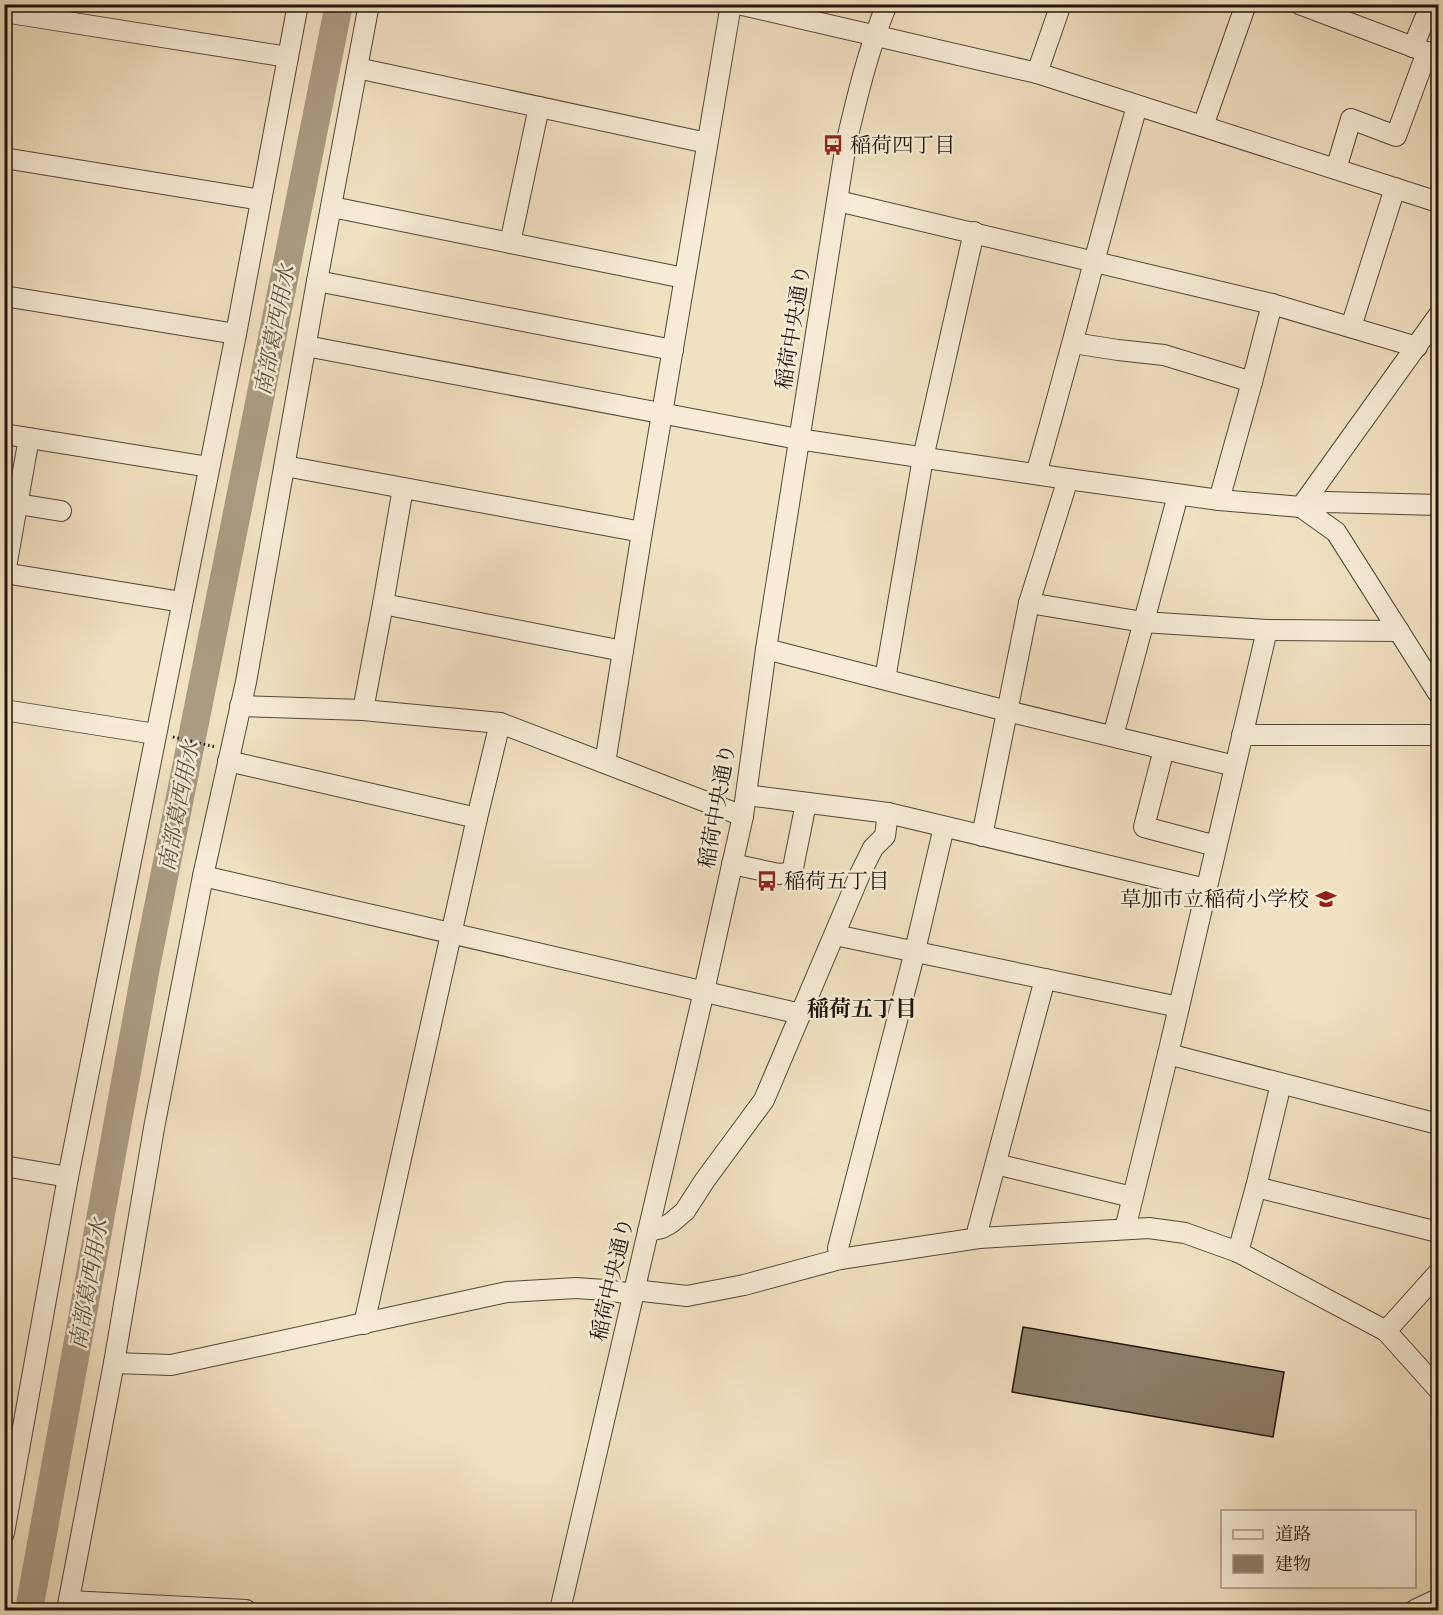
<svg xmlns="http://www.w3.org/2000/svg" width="1443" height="1615" viewBox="0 0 1443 1615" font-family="'Old Standard TT','Noto Serif JP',serif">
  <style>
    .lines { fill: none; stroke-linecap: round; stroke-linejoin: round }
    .river { stroke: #aa9b83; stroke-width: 28 }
    .building { fill: #8c7f6a; stroke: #1f140c; stroke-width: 1.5 }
    .minor-casing { stroke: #544739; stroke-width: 22 }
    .path { stroke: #1f140c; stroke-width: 3; stroke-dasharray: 1.5 3; stroke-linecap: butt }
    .minor { stroke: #f6ecd7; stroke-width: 20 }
    .labels { text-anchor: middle; stroke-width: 5; stroke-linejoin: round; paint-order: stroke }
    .poi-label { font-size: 21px; fill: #1f140c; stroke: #f6ecd7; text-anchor: start }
    .street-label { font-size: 21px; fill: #1f140c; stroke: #f6ecd7 }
    .water-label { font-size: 22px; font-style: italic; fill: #5e5142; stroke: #f6ecd7 }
    .neighbourhood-label { font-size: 22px; font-weight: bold; fill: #1f140c; stroke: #f6ecd7 }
  </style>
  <rect width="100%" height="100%" fill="#f1e1c1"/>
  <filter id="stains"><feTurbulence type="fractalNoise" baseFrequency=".00333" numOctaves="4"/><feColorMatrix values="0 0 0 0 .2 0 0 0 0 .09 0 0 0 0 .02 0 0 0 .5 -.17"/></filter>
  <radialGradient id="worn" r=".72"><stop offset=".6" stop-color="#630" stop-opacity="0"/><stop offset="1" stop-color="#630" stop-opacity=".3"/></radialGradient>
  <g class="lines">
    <polyline class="river" points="29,1610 146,967 339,4"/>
  </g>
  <polygon class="building" points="1023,1327 1284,1372 1273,1437 1012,1392"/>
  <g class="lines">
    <g class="minor-casing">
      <g id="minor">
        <polyline points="738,4 1037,73 1438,202"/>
        <polyline points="1299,4 1437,56"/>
        <polyline points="4,12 288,57"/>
        <polyline points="1413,47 1431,4"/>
        <polyline points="357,68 707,143"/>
        <polyline points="1037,73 1061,4"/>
        <polyline points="1203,126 1246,4"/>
        <polyline points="4,158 261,200"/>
        <polyline points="1336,169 1351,119 1396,136 1427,52"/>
        <polyline points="838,201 1272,304 1417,347"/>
        <polyline points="332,207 684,278"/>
        <polyline points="510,243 539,107"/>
        <polyline points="317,281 673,350"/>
        <polyline points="4,296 236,334"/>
        <polyline points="1351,327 1395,188"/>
        <polyline points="1073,343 1118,350 1164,355 1252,382"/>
        <polyline points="306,346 798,439 1068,479 1219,500 1301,507 1327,502 1438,505"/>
        <polyline points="4,434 209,467"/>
        <polyline points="285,466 642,532"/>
        <path d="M1036,474c35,-122 66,-246 101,-368"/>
        <polyline points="1219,500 1252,382 1272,304"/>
        <polyline points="18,504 61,511"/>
        <polyline points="1301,507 1438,316"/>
        <polyline points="1301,507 1336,532 1438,693"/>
        <polyline points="4,573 182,602"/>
        <polyline points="5,573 29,438"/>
        <polyline points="1029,603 1143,622 1267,630 1399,631"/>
        <polyline points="383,604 623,651"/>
        <polyline points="766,649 1007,711 1235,766"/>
        <polyline points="885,679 923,458 974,232"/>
        <polyline points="240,706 363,710 500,723 743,816"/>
        <polyline points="4,710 155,734"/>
        <polyline points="363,710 383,604 403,488"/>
        <polyline points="1242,735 1438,735"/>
        <polyline points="1113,736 1178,495"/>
        <polyline points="1164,749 1144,827 1216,846"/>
        <polyline points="228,761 477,818"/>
        <polyline points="605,763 642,532 731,4"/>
        <polyline points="746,795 888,813 1206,889"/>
        <polyline points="982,836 1029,603 1068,479"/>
        <polyline points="732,864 779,874 788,873 793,868 806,803"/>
        <polyline points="203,876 801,1014"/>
        <polyline points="835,935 1179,1007"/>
        <polyline points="1168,1054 1438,1124"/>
        <polyline points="996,1164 1132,1197"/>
        <polyline points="4,1166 68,1177"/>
        <polyline points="1256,1187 1438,1232"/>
        <polyline points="1125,1229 1168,1054 1267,630"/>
        <polyline points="648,1231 662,1228 671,1223 685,1211 705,1180 764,1100 860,874 873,848 885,836 888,813"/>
        <polyline points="979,1238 978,1229 1045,979"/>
        <polyline points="1238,1252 1256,1187 1281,1084"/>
        <polyline points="840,1259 838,1248 913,959 944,827"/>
        <polyline points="634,1290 687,1296 744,1285 840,1259 979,1238 1149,1228 1185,1233 1238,1252 1386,1331 1438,1389"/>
        <polyline points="364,1324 477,818 500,723"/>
        <polyline points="1386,1331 1438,1273"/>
        <polyline points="114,1363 171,1365 507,1292 576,1288 605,1290 633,1294"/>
        <polyline points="4,1533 68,1177 236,334 298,4"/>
        <polyline points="69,1601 246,1610"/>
        <polyline points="67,1610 114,1363 154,1128 203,876 246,682 317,281 369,4"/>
        <path d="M560,1610l144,-619 39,-175 23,-167 80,-505c11,-47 22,-94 41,-140"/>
        <polyline points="1415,1610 1438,1599"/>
      </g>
    </g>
    <polyline class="path" points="173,737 216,747"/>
    <use href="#minor" class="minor"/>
  </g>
  <defs>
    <g id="bus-bare" transform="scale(1.62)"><path d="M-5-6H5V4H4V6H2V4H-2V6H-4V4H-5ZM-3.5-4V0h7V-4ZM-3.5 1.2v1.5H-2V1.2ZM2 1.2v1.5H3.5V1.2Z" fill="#8f2418" stroke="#f6ecd7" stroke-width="2.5" paint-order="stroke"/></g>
    <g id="school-bare" transform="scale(1.62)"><path d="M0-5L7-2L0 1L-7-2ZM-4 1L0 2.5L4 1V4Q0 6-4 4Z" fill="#8f2418" stroke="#f6ecd7" stroke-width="2.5" paint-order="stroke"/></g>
  </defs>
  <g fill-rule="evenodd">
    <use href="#bus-bare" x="833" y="145"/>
    <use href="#bus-bare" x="767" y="881"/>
    <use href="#school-bare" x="1326" y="899"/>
  </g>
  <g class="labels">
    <g class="poi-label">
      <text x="850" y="152">稲荷四丁目</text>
      <text x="784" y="888">稲荷五丁目</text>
      <text x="1309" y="906" text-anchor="end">草加市立稲荷小学校</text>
    </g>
    <g class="street-label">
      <text transform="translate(793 327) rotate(-81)" y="7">稲荷中央通り</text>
      <text transform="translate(717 806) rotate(-80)" y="7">稲荷中央通り</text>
      <text transform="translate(612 1279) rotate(-77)" y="7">稲荷中央通り</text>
    </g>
    <g class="water-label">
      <text transform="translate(274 330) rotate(-79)" y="8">南部葛西用水</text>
      <text transform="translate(178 806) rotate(-79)" y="8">南部葛西用水</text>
      <text transform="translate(88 1284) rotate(-80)" y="8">南部葛西用水</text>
    </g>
    <g class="neighbourhood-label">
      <text x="862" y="1016">稲荷五丁目</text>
    </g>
  </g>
  <rect width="1443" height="1615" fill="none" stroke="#f1e1c1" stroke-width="24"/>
  <rect x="6" y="6" width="1431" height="1603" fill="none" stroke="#1f140c" stroke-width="3"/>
  <rect x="12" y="12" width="1419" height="1591" fill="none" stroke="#1f140c" stroke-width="1.5"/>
  <rect x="1221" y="1510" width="195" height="78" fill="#f6ecd7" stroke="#a09686" stroke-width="1.5"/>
  <rect x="1233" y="1530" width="30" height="9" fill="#f6ecd7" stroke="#a09686" stroke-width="1.5"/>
  <text x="1275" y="1540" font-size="18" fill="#1f140c">道路</text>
  <rect x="1233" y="1555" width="30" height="18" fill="#8c7f6a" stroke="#a09686" stroke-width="1.5"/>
  <text x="1275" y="1570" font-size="18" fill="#1f140c">建物</text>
  <rect width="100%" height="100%" filter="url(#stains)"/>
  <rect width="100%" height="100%" fill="url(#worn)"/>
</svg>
